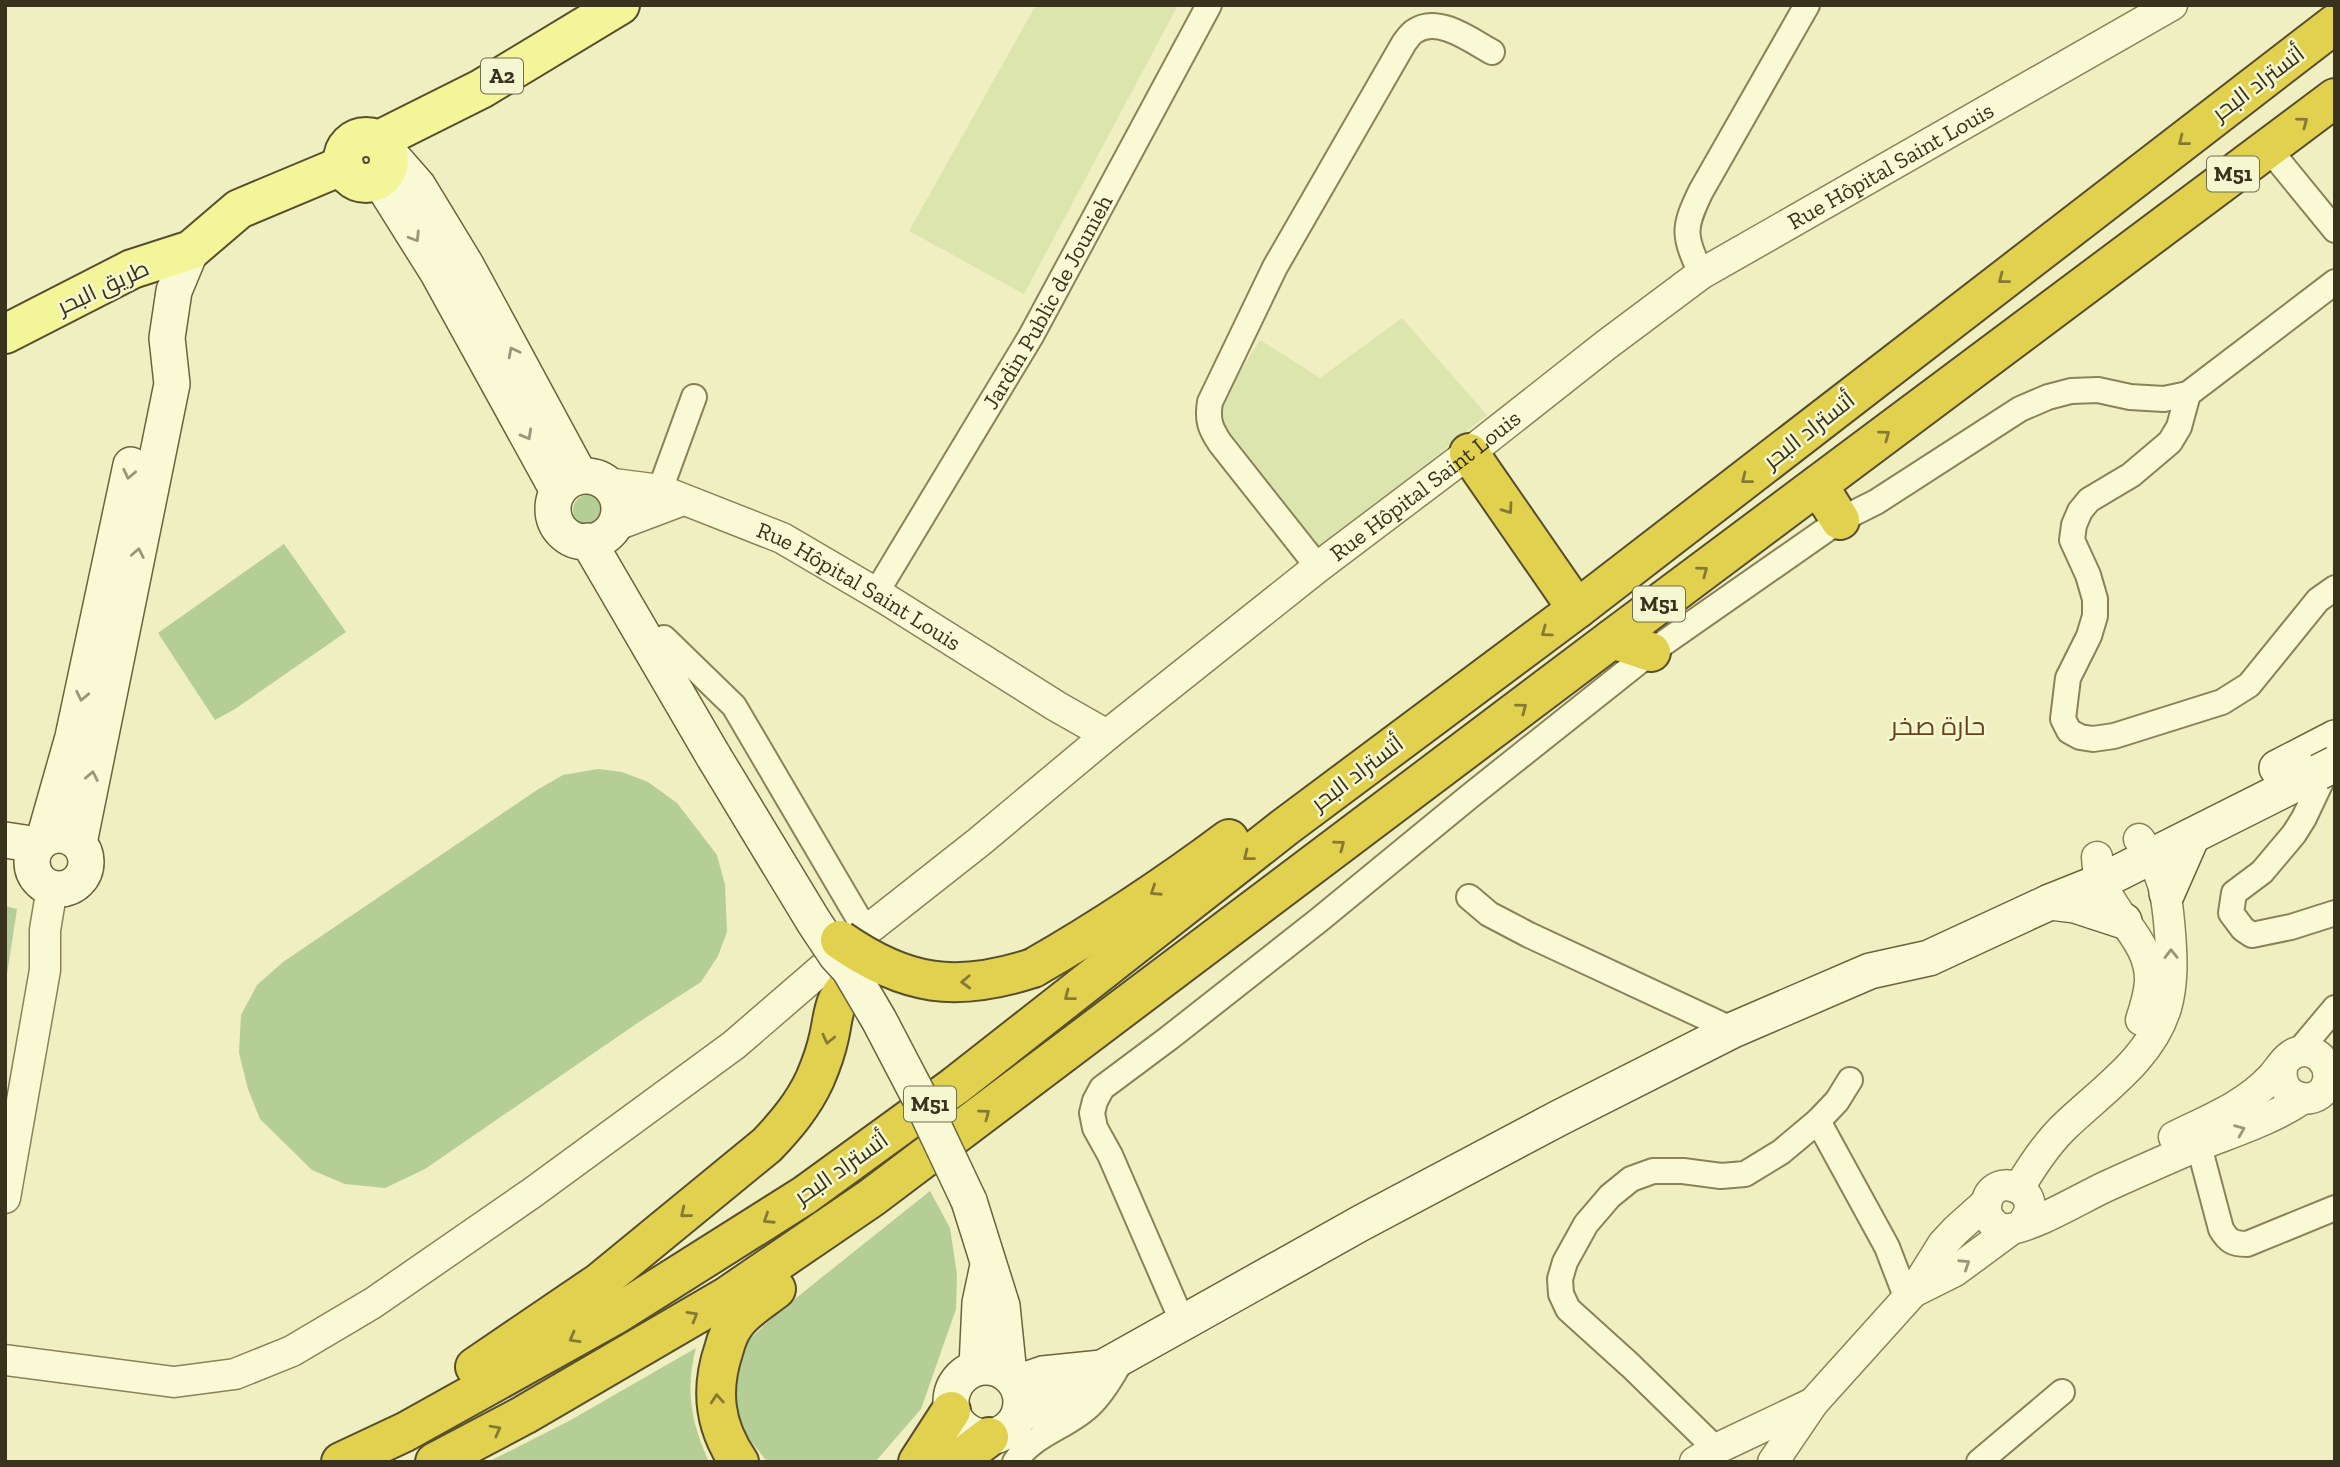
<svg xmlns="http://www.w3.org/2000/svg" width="2340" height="1467" viewBox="0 0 2340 1467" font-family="'Zilla Slab',Cairo,serif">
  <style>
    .farmland { fill: #dde5ae }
    .green { fill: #b5ce95 }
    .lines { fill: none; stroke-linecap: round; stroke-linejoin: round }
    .minor-casing { stroke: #8a8258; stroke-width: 28 }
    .tertiary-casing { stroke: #8a8258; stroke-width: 33 }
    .secondary-casing { stroke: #6b633b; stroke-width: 38 }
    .primary-casing { stroke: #574e2d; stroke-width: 42 }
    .motorway-casing { stroke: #574e2d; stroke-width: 42 }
    .minor { stroke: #f9fad5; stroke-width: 24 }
    .tertiary { stroke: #f9fad5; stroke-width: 30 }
    .secondary { stroke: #f9fad5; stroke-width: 35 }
    .primary { stroke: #f4f498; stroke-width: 38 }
    .motorway { stroke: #e2d04f; stroke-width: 38 }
    .secondary-bridge-casing { stroke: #6b633b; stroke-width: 38; stroke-linecap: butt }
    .motorway-bridge-casing { stroke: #574e2d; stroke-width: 42; stroke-linecap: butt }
    .secondary-bridge { stroke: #f9fad5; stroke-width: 35 }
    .motorway-bridge { stroke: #e2d04f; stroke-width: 38 }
    .oneway { stroke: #857a34 }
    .oneway2 { stroke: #999679 }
    .labels { text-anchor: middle; stroke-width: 5; stroke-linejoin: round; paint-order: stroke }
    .shield { fill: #f5f7d1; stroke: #716e53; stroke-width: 2 }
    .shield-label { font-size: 21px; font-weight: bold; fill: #39331d }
    .street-label { font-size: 23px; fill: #39331d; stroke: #f5f7d1 }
    .quarter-label { font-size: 26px; fill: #67431b; stroke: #f5f7d1 }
  </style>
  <rect width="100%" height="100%" fill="#efefc1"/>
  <g class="farmland">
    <polygon points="1036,5 1178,5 1024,294 909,231"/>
    <polygon points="1402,318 1487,415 1320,549 1214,412 1260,340 1320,378"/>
  </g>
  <g class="green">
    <circle cx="588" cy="510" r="15"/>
    <polygon points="284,544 346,632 235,709 215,720 158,633"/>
    <polygon points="598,769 622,772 648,782 677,803 717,855 725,885 727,932 718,956 701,982 639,1022 425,1169 385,1188 345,1184 312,1170 260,1119 248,1089 239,1053 241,1015 257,985 283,962 537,790 563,775"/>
    <polygon points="5,906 17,909 5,987"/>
    <polygon points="930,1191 950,1228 957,1275 956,1309 921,1409 875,1462 770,1462 765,1459 743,1431 734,1400 734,1369 750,1339 776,1314"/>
    <path d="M696,1348c-11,42 -5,75 13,114h-221l81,-41z"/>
  </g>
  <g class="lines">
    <g class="minor-casing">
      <g id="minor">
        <polyline points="2268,148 2335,230"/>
        <path d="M1701,274c-17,-39 -19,-44 0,-83l106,-186"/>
        <polyline points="2335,282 2188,394 2179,427 2170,442 2131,475 2089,500 2080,511 2074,525 2072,540 2088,575 2095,599 2095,616 2089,636 2068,678 2063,719 2069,731 2080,737 2093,739 2114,736 2222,702 2249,685 2318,600 2335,588"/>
        <polyline points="660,490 694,397"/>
        <path d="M1318,567l-98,-124c-10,-15 -13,-23 -10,-41l65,-135 129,-224c3,-4 7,-10 11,-12 23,-16 57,10 77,21"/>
        <path id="s1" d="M876,593l155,-257 178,-331"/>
        <polyline points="664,638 734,706 866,931"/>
        <polyline points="2329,765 2304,818 2294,834 2262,872 2234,893 2231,913 2243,929 2252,935 2291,927 2335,913"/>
        <polyline points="1469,897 1489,914 1529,935 1733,1030"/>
        <polyline points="2298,1052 2335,1008"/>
        <polyline points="1818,1121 1837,1101 1850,1080"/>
        <path d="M2199,1146l22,83c7,12 12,15 26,15l88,-36"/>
        <polyline points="1183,1323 1110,1155 1095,1128 1092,1113 1095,1101 1102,1088 1169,1038 1319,920 1470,796 1651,652 1840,520 1876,502 2020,409 2048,397 2071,391 2098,390 2130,397 2164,399 2188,394"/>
        <polyline points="1716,1449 1631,1366 1568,1309 1561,1294 1560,1279 1565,1262 1586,1224 1610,1196 1631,1179 1653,1171 1683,1171 1721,1176 1745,1174 1781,1152 1818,1121 1887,1247 1907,1299"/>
        <path d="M1015,1462c16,-27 52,-35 74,-56 12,-11 21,-26 29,-40"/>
        <polyline points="1979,1462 2062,1392"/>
      </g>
    </g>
    <g class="tertiary-casing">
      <g id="tertiary">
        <path id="s2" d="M606,483l54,7 122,48 104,61 170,107 51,29 211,-168 151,-114 137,-108 95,-71 471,-269"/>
        <polyline points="614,526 683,500"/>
        <path d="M2097,857c1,53 55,77 53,125 -1,13 -5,26 -9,38"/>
        <path d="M2174,1137c34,-17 71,-31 97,-59 8,-8 15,-23 27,-26 17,-5 33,11 30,28 -6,31 -55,21 -45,-16"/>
        <path d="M2019,1188c13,-22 26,-42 44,-60 38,-37 87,-68 103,-120 7,-25 6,-50 4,-75 -3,-40 -6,-60 -31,-94"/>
        <polyline points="5,1198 45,970 45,930 52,888"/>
        <path d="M2020,1226c35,-36 -36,-63 -34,-14 4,10 12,19 24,17 27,-4 71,-31 97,-43 31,-14 62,-28 93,-41 35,-14 71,-25 102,-46"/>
        <polyline points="1913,1292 1955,1271 2012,1229"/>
        <polyline points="5,1360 174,1382 235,1374 292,1351 373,1303 532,1193 734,1045 866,931 979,842 1107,735"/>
        <polyline points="1695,1462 1716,1449 1813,1403"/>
        <polyline points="1773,1462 1813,1403 1913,1292 1943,1244 1956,1230 1985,1204"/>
      </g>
    </g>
    <g class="secondary-casing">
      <g id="secondary">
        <polyline points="389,153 418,186 466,265 580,476"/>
        <polyline points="379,179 438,273 558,491"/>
        <circle cx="586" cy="509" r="33"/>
        <polyline points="588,541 714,757"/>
        <polyline points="2277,768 2335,738"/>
        <circle cx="59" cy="862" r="27"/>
        <polyline points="44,839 73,737 131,465"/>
        <polyline points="5,840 38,845"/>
        <polyline points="79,843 172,384 167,338 174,291 191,250"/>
        <polyline points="2167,893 2192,836"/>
        <polyline points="2050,902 2075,905 2124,921"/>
        <polyline points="969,1201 1002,1306 1009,1375"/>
        <circle cx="986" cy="1402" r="35"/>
        <polyline points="977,1367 980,1303 987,1270"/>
        <polyline points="1017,1383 1043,1374 1102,1368"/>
        <path d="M1020,1413c31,-5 59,-23 82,-45l259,-145 198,-105 174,-88 137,-59 59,-13 121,-56 50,-20 219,-110"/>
      </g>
    </g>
    <g class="primary-casing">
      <g id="primary">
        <circle cx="366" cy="160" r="23"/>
        <polyline points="379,140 481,89 620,5"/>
        <polyline points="5,334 132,269 191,250 239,209 344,165"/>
      </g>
    </g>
    <g class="motorway-casing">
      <g id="motorway">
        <polyline points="1469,453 1577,609"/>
        <polyline points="1818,485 1840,520"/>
        <polyline points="1612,639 1651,652"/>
        <path d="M1033,968c68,-39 133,-82 196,-129"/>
        <path d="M475,1367l125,-85 167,-137c19,-20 36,-40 48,-66 6,-14 11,-28 14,-42 6,-27 3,-39 27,-58"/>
        <polyline points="341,1462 405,1432 615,1315 805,1195 955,1086 1285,827 1577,609 2335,24"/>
        <polyline points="435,1462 524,1415 726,1297 871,1198 1612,639 2335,98"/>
        <path d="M739,1462c-25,-36 -29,-72 -15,-113 2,-8 6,-18 11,-25 10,-14 27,-24 41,-35"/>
        <polyline points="918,1462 951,1411"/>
        <polyline points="956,1462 989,1437"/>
      </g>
    </g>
    <use href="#minor" class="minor"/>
    <use href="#tertiary" class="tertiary"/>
    <use href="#secondary" class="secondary"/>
    <use href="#primary" class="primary"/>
    <use href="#motorway" class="motorway"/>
    <g class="secondary-bridge-casing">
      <g id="secondary-bridge">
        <polyline points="714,757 814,922 836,955 849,969 879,1020 926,1110 969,1201"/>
        <polyline points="2319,772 2335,764"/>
      </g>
    </g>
    <g class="motorway-bridge-casing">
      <path id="motorway-bridge" d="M840,940c66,46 116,53 193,28"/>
    </g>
    <use href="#secondary-bridge" class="secondary-bridge"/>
    <use href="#motorway-bridge" class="motorway-bridge"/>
  </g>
  <defs><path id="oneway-chevron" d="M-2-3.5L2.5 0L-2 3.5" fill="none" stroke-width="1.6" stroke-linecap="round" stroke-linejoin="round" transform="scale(1.75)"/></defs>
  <g class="oneway">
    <use href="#oneway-chevron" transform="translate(2303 122) rotate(-37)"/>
    <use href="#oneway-chevron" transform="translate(2183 141) rotate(142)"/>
    <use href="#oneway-chevron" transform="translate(2003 279) rotate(142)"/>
    <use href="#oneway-chevron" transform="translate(1885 435) rotate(-37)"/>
    <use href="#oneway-chevron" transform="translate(1746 479) rotate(142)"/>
    <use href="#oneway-chevron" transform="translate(1508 509) rotate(55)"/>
    <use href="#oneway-chevron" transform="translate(1703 571) rotate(-37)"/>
    <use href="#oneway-chevron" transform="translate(1546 632) rotate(144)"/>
    <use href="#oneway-chevron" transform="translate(1522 708) rotate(-37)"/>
    <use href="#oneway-chevron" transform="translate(1340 845) rotate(-37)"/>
    <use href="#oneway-chevron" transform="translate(1248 856) rotate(142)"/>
    <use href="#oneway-chevron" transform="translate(1155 891) rotate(147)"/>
    <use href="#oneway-chevron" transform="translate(966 982) rotate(178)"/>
    <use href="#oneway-chevron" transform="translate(1069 996) rotate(142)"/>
    <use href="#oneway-chevron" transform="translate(828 1039) rotate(103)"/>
    <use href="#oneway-chevron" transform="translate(985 1114) rotate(-37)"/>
    <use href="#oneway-chevron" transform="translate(685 1213) rotate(141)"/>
    <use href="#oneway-chevron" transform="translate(768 1219) rotate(147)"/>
    <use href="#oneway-chevron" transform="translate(693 1316) rotate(-30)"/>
    <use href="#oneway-chevron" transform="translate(574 1338) rotate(151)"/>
    <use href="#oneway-chevron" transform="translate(717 1399) rotate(-94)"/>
    <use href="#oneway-chevron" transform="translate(496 1430) rotate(-28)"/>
  </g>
  <g class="oneway2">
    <use href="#oneway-chevron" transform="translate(415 237) rotate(58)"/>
    <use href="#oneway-chevron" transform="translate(513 352) rotate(-117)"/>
    <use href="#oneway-chevron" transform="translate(527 435) rotate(61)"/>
    <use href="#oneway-chevron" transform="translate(129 474) rotate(102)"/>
    <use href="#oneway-chevron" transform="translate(138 553) rotate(-79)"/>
    <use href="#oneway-chevron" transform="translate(82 696) rotate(102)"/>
    <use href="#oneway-chevron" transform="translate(92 776) rotate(-79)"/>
    <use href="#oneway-chevron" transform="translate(2171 954) rotate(-91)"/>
    <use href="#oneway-chevron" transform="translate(2240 1130) rotate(-22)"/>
    <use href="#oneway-chevron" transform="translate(1965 1264) rotate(-33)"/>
  </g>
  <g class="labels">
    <g class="shield">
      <rect x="481" y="58.5" width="42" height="35" rx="5"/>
      <rect x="2207" y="156.5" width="52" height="35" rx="5"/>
      <rect x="1633" y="586.5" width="52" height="35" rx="5"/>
      <rect x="904" y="1086.5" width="52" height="35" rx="5"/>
    </g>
    <g class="shield-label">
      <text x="502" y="83">A2</text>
      <text x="2233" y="181">M51</text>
      <text x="1659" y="611">M51</text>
      <text x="930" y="1111">M51</text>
    </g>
    <g class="street-label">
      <text transform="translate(2258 83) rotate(-37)" y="8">أتستراد البحر</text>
      <text dy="8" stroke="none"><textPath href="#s2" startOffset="1536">Rue Hôpital Saint Louis</textPath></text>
      <text transform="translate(103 287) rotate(-25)" y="8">طريق البحر</text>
      <text dy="8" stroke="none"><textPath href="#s1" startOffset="338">Jardin Public de Jounieh</textPath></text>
      <text transform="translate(1809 430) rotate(-38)" y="8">أتستراد البحر</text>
      <text dy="8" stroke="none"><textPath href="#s2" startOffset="970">Rue Hôpital Saint Louis</textPath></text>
      <text dy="8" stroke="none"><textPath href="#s2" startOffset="276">Rue Hôpital Saint Louis</textPath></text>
      <text transform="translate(1357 773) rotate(-37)" y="8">أتستراد البحر</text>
      <text transform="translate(841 1168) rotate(-35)" y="8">أتستراد البحر</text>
    </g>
    <g class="quarter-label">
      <text x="1938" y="735">حارة صخر</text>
    </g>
  </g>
  <rect width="2340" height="1467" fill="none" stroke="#39331d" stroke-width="14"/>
</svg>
